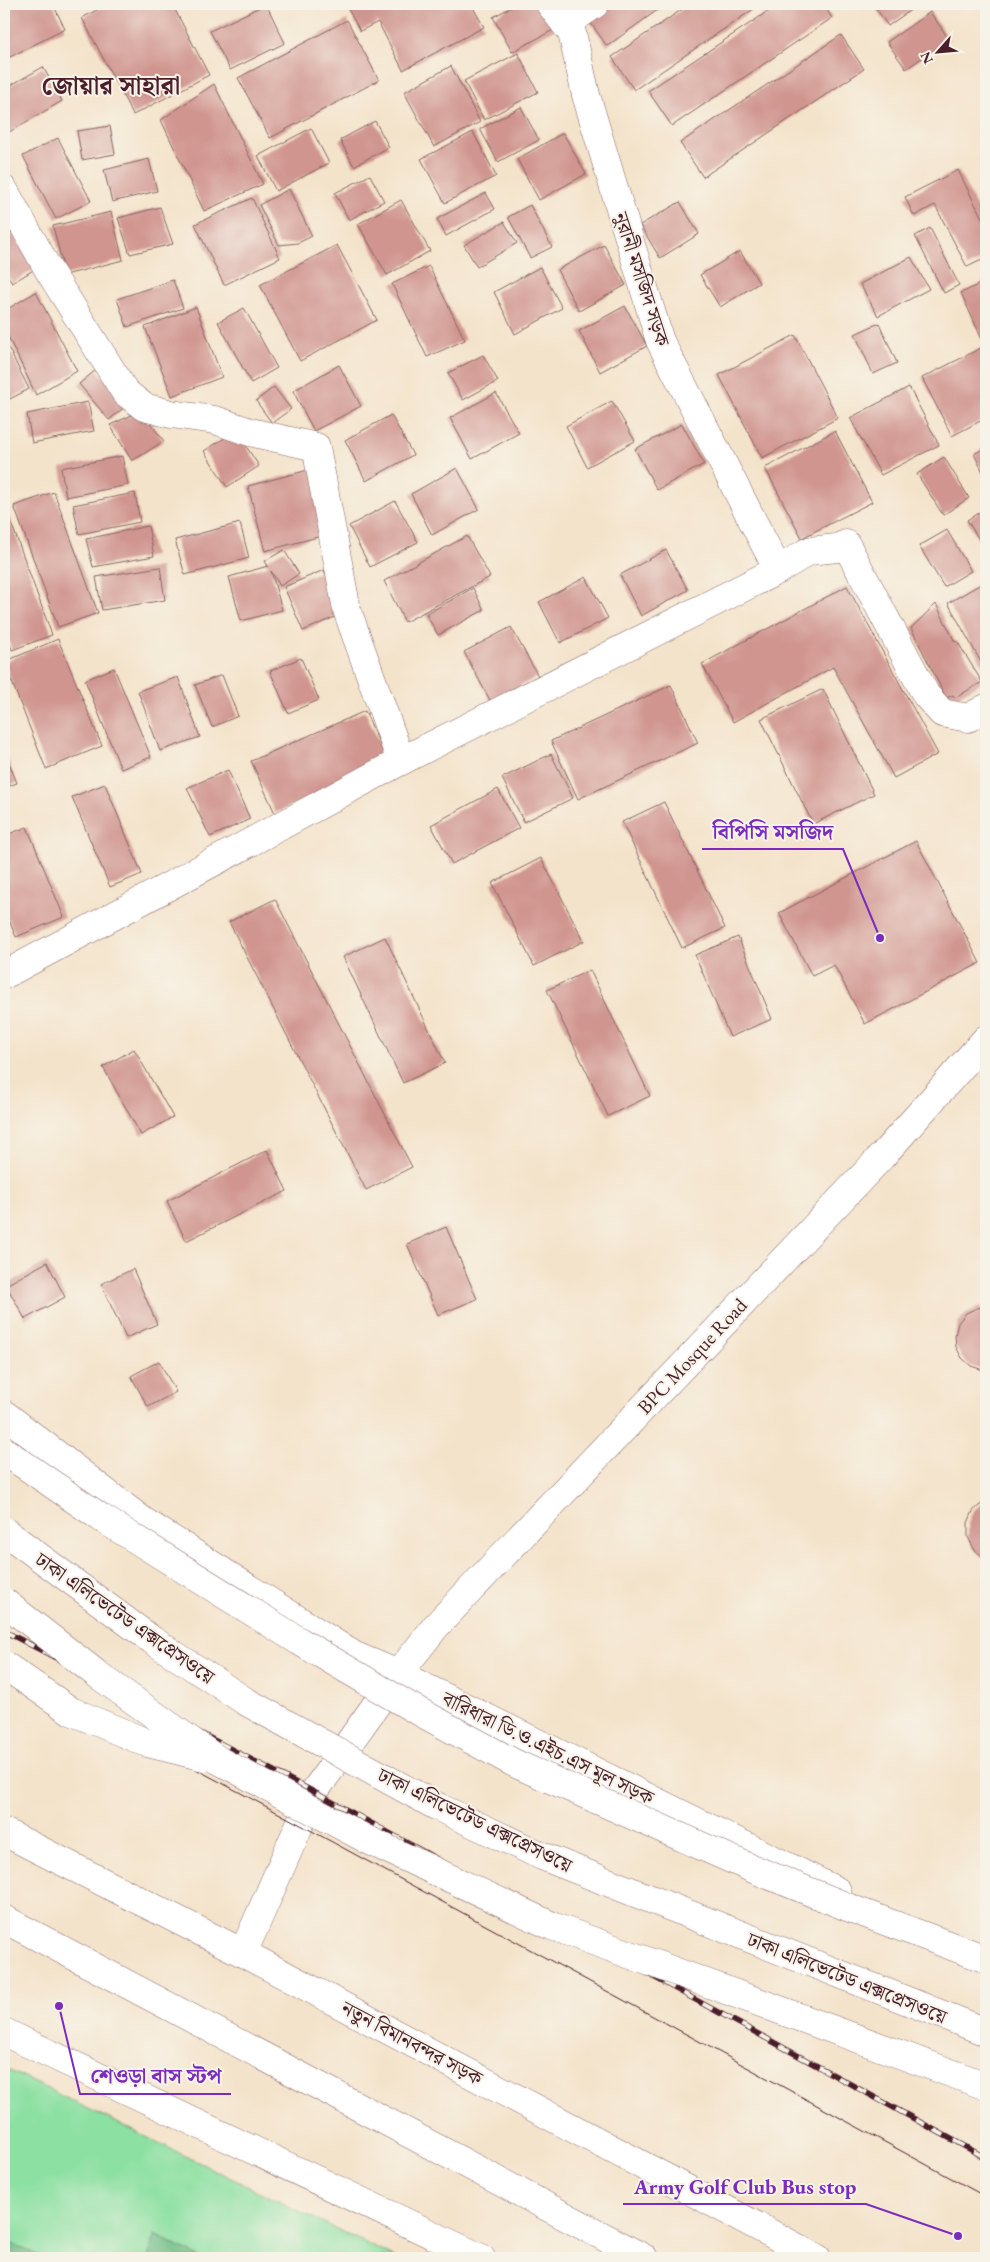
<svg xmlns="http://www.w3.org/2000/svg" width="990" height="2262" viewBox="0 0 990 2262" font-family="'EB Garamond','Noto Serif Bengali',serif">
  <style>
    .green { fill: #8ce0a2; stroke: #6b8066 }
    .forest { fill: #71be88; stroke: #5e6e5a }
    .building { fill: #d0958f }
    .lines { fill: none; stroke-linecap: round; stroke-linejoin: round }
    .street-casing { stroke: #866463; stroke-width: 29 }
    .secondary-casing { stroke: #866463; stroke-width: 29 }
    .highway-casing { stroke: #866463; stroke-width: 29 }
    .street { stroke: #fff; stroke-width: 28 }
    .secondary { stroke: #fff; stroke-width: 28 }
    .highway { stroke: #fff; stroke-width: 28 }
    .tram { stroke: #4a1f2b; stroke-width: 1 }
    .rail-casing { stroke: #4a1f2b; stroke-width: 5.5 }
    .rail { stroke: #f7f3e8; stroke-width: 4; stroke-dasharray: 11; stroke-linecap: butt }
    .highway-bridge-casing { stroke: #866463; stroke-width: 29; stroke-linecap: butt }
    .highway-bridge { stroke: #fff; stroke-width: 28 }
    .labels { text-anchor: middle; stroke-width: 4; stroke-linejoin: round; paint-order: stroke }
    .street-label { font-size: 20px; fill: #4a1f2b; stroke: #f7f3e8 }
    .district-label { font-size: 25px; font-weight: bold; fill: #4a1f2b; stroke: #f7f3e8 }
    .leader { fill: none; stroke: #7b2cbf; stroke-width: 2 }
    .callout-dot { fill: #7b2cbf; stroke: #f7f3e8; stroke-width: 2 }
    .callout-label { font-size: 21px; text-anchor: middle; font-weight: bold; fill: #7b2cbf; stroke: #f7f3e8; stroke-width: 4; stroke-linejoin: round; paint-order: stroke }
  </style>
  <rect width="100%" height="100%" fill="#f7f3e8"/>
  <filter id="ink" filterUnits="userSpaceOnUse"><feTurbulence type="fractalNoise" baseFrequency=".02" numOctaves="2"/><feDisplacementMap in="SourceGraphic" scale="10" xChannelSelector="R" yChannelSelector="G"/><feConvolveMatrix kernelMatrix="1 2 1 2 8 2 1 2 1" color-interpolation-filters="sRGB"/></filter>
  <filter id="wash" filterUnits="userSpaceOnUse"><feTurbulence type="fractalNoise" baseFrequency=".0096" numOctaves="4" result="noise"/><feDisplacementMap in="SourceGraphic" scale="20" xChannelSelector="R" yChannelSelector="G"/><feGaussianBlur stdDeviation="1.12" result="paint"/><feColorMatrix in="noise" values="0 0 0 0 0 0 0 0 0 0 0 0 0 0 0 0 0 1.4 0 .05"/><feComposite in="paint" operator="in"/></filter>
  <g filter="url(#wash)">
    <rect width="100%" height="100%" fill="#f4e3cb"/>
    <polygon class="green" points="4,2068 396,2258 4,2258"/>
    <g class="forest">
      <polygon points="155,2235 201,2258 148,2258"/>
      <polygon points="4,2241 46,2258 4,2258"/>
    </g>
    <g id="blocks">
      <g class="building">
        <polygon points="4,4 53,4 65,29 4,60"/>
        <polygon points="108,4 172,4 209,75 133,115 82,18"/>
        <polygon points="266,4 285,43 230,70 210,31"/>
        <polygon points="345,4 471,4 484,27 403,70 378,22 360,31"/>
        <polygon points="517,4 544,4 557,28 512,52 493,17"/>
        <polygon points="615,4 666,4 607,46 590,22"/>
        <polygon points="690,4 761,4 634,90 612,57"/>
        <polygon points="779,4 823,4 832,18 672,126 648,91"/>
        <polygon points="873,4 919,4 888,26"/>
        <polygon points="930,12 949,39 906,69 887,42"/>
        <polygon points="347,20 379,80 270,138 238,78"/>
        <polygon points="841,35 864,69 703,177 680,143"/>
        <polygon points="518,53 538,92 484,120 464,81"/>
        <polygon points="451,66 480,122 434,147 404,92"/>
        <polygon points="43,67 62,101 4,135 4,89"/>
        <polygon points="214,84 263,184 204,211 161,120"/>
        <polygon points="521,107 539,140 498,162 480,129"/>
        <polygon points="375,121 389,147 354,166 340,140"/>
        <polygon points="110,126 115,154 82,160 77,131"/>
        <polygon points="311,128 329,163 276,191 258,156"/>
        <polygon points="473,132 496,176 445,203 421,159"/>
        <polygon points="563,133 586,174 539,200 517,159"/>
        <polygon points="58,138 91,201 56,219 23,156"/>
        <polygon points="149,159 157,191 112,202 104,170"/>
        <polygon points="958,170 986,226 986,258 967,267 935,205 914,216 905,197"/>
        <polygon points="370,175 384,201 349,220 335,193"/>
        <polygon points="289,189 312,236 298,243 279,245 259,205"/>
        <polygon points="486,193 495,209 446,236 437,219"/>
        <polygon points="252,198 280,258 224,285 195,224"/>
        <polygon points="401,200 430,251 387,275 358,224"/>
        <polygon points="680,202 699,234 660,258 640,225"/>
        <polygon points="530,205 552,247 530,258 508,217"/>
        <polygon points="160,207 173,244 130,254 118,218"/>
        <polygon points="111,212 123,260 65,275 53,226"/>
        <polygon points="504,222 517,243 477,267 464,245"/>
        <polygon points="930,228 959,285 944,293 915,236"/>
        <polygon points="12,233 35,269 12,283 4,270 4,238"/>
        <polygon points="337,245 377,320 300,361 260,285"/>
        <polygon points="604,245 626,285 579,311 557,270"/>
        <polygon points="740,251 759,283 720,307 700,275"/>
        <polygon points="911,257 929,289 878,316 860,284"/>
        <polygon points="429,266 465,340 427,357 392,284"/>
        <polygon points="540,267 562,308 515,334 494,292"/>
        <polygon points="173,280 183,308 127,327 117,299"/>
        <polygon points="986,281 986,348 961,293"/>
        <polygon points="36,292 77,371 36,395 4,328 4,311"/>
        <polygon points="625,306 647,346 600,372 579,331"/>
        <polygon points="196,307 222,377 172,396 145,327"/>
        <polygon points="244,308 277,368 251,383 218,322"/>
        <polygon points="879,323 897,363 873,374 855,334"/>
        <polygon points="795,335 838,418 762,458 719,375"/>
        <polygon points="4,339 29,389 4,402"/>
        <polygon points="981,348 986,358 986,418 952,436 922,378"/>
        <polygon points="483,355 498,381 463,400 448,373"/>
        <polygon points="339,365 361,406 314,431 293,391"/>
        <polygon points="97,369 127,405 109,420 79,384"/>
        <polygon points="274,387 291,409 272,423 256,401"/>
        <polygon points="909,387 939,445 881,475 850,418"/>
        <polygon points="496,393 519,433 472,459 450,418"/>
        <polygon points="612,401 635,441 587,467 566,426"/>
        <polygon points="88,402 94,431 32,443 27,414"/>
        <polygon points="141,411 164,441 132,461 110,425"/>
        <polygon points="391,415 413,455 366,481 345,440"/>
        <polygon points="682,424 704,464 657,490 635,449"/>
        <polygon points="236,431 259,466 227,487 204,451"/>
        <polygon points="835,431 872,502 802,538 765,468"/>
        <polygon points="986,447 986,478 974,454"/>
        <polygon points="122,456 128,485 66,497 61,468"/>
        <polygon points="944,457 969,498 943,515 917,474"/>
        <polygon points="457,468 479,509 432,535 411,494"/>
        <polygon points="312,469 329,534 265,551 248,486"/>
        <polygon points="54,492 98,613 58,627 14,506"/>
        <polygon points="135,493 140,522 79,534 73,505"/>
        <polygon points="395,501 418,542 370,567 349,526"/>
        <polygon points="986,508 986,551 967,520"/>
        <polygon points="8,514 52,635 12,650 4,628 4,516"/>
        <polygon points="240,523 249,558 185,575 175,540"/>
        <polygon points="148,526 154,556 93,567 86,539"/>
        <polygon points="947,530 971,571 944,587 919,546"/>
        <polygon points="467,536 490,577 405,622 384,581"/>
        <polygon points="284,550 299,574 280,586 271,571 282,610 241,621 229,577 268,566 265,561"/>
        <polygon points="666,550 688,590 641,616 620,575"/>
        <polygon points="160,567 165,600 102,610 96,577"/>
        <polygon points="324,570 342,614 303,631 284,587"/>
        <polygon points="586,577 608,618 560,643 539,602"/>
        <polygon points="986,581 986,671 948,603"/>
        <polygon points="847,586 938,754 894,778 833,667 733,722 702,664"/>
        <polygon points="473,588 484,610 438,635 426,614"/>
        <polygon points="936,604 955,642 957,641 982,682 955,698 953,695 946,698 911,628"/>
        <polygon points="511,627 538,676 491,702 464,652"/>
        <polygon points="58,639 102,746 46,769 4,662"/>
        <polygon points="301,658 319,700 288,713 270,671"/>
        <polygon points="114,668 151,757 121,769 85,680"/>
        <polygon points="222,675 238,716 212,727 195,685"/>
        <polygon points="178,677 200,737 160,751 138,691"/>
        <polygon points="671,685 698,743 578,799 551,741"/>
        <polygon points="823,689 874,794 813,824 761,719"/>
        <polygon points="365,711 388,763 275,813 251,761"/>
        <polygon points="4,750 17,783 4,788"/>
        <polygon points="551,754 573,798 524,822 502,778"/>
        <polygon points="228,770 250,819 210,837 187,788"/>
        <polygon points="105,784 142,874 110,887 72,797"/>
        <polygon points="498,789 519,828 452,864 431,825"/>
        <polygon points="664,802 725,928 682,948 622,822"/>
        <polygon points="4,811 9,823 4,825"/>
        <polygon points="27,827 64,917 16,937 4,908 4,836"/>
        <polygon points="916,841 980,963 865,1024 834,965 812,976 779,913"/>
        <polygon points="541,858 584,941 534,966 492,883"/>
        <polygon points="275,899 412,1167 366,1190 229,922"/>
        <polygon points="385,937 445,1063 403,1083 343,957"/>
        <polygon points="738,937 772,1019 730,1037 695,955"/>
        <polygon points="590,970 650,1096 608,1116 547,990"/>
        <polygon points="134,1049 173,1117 141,1135 103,1067"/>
        <polygon points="267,1150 287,1191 186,1241 167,1201"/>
        <polygon points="446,1227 477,1299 438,1315 407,1244"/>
        <polygon points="47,1262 65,1297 25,1319 6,1285"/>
        <polygon points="133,1269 157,1324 126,1338 101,1284"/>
        <polygon points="986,1307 986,1369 983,1370 971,1366 962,1358 956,1347 955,1335 958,1323 966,1313 977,1308"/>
        <polygon points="159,1361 176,1392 148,1407 131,1376"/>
        <polygon points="986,1500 986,1560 974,1549 968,1537 968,1523 973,1511"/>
      </g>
    </g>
  </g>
  <g filter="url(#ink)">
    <use href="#blocks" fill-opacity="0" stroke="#866463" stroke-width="1"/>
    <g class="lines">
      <g class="street-casing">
        <g id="street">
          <polyline points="550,4 572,33 586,95 660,341 778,570"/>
          <polyline points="565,24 595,4"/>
          <polyline points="4,190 48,269 125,392 144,407 171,414 215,420 250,432 316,447 347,610 401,761"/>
          <polyline points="4,975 401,761 778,570 809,551 837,548 846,544 926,695 942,713 968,718 986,708"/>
          <polyline points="4,1414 143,1521 355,1656 398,1674 436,1626 883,1155 986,1039"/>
        </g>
      </g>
      <g class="secondary-casing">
        <polyline id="secondary" points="243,1953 314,1792 398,1674 837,1891"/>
      </g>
      <g class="highway-casing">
        <g id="highway">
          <polyline points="4,1832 243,1953 817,2258"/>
          <polyline points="4,1919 644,2258"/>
          <polyline points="4,2032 481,2258"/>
        </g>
      </g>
      <use href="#street" class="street"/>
      <use href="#secondary" class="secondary"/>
      <use href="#highway" class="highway"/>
      <polyline class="tram" points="4,1667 299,1824 986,2197"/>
      <g class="rail-casing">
        <polyline id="rail" points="4,1631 314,1792 986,2158"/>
      </g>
      <use href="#rail" class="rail"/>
      <g class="highway-bridge-casing">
        <g id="highway-bridge">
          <polyline points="4,1451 100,1517 299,1641 409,1706 514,1763 751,1868 855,1910 986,1959"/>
          <polyline points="4,1531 152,1640 245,1701 438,1807 542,1856 986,2032"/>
          <polyline points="4,1602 98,1675 218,1760 366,1839 552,1926 986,2086"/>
          <polyline points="4,1665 71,1711 147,1743 204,1757"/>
        </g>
      </g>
      <use href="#highway-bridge" class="highway-bridge"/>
    </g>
  </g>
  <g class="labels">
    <g class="street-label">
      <text transform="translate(642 279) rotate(72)" y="7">নুরানী মসজিদ সড়ক</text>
      <text transform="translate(692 1356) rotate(-47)" y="7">BPC Mosque Road</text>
      <text transform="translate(125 1618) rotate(35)" y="7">ঢাকা এলিভেটেড এক্সপ্রেসওয়ে</text>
      <text transform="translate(548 1748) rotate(26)" y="7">বারিধারা ডি.ও.এইচ.এস মূল সড়ক</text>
      <text transform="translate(475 1820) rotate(26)" y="7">ঢাকা এলিভেটেড এক্সপ্রেসওয়ে</text>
      <text transform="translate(847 1978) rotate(22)" y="7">ঢাকা এলিভেটেড এক্সপ্রেসওয়ে</text>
      <text transform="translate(412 2043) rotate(28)" y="7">নতুন বিমানবন্দর সড়ক</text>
    </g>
    <g class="district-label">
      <text x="111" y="94">জোয়ার সাহারা</text>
    </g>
  </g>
  <path class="leader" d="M880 938L843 849H702M59 2006L80 2094H231M958 2236L866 2204H623"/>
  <g class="callout-dot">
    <circle cx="880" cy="938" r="5"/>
    <circle cx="59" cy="2006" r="5"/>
    <circle cx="958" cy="2236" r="5"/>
  </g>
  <g class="callout-label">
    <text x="773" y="839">বিপিসি মসজিদ</text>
    <text x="156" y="2083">শেওড়া বাস স্টপ</text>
    <text x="745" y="2194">Army Golf Club Bus stop</text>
  </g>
  <rect width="990" height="2262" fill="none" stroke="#f7f3e8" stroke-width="20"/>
  <g transform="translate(938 52) rotate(243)" stroke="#f7f3e8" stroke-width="4" paint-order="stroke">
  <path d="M0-4L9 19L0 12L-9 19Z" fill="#4a1f2b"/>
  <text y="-8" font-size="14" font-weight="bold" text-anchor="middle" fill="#4a1f2b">N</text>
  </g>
</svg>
